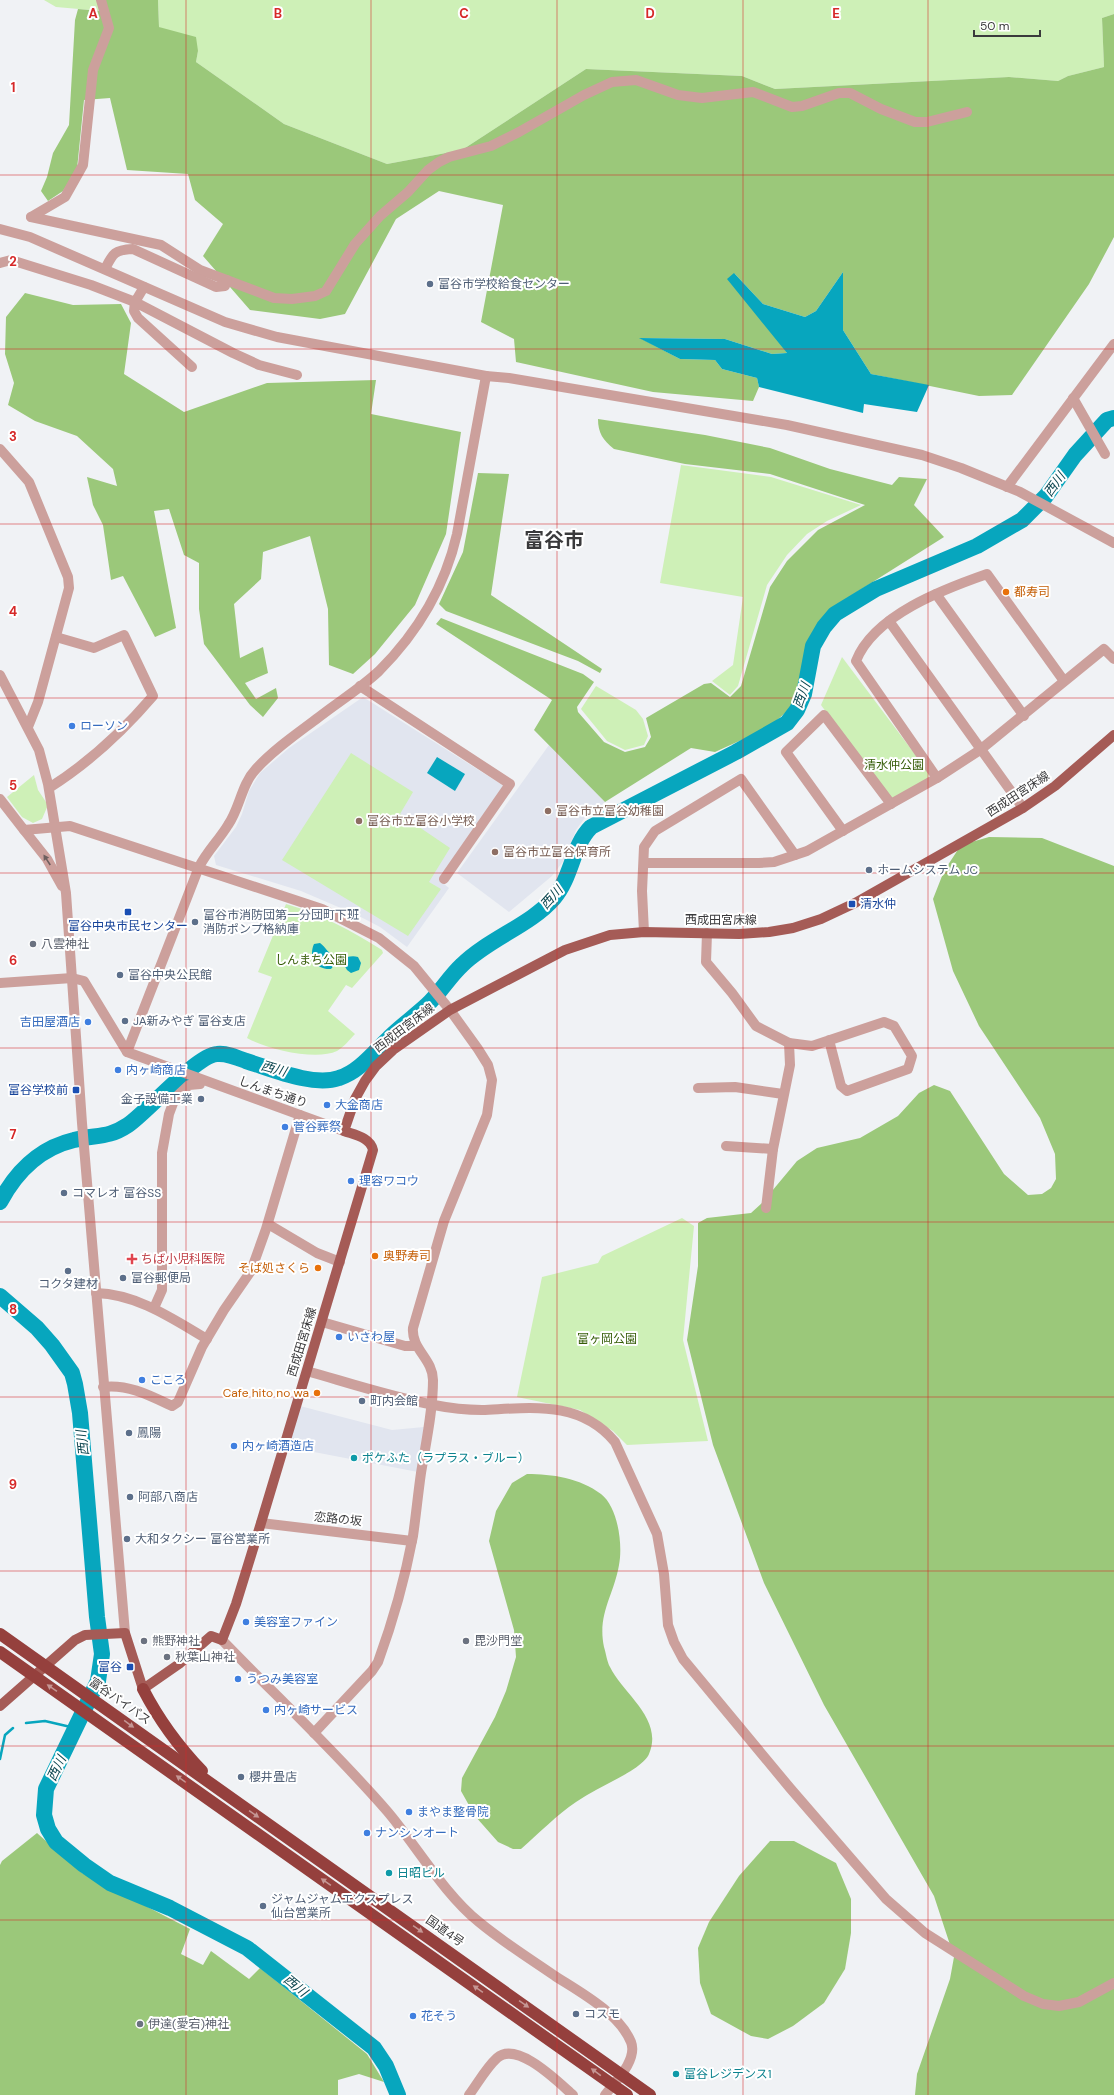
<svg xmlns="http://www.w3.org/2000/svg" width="1114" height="2095" viewBox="0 0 1114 2095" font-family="'DM Sans','Noto Sans JP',sans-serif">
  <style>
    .built { fill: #e1e5ef }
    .green { fill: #cef0b7 }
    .forest { fill: #9bc87a }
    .water { fill: #07a6be }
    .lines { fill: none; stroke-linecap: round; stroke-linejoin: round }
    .stream { stroke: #07a6be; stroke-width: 2.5 }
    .river { stroke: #07a6be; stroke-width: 16 }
    .minor { stroke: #cca09c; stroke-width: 10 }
    .major { stroke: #a55b56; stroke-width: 10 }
    .highway { stroke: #95403d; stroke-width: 12 }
    .oneway { fill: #6d5e5e }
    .oneway2 { fill: #c59694 }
    .grid { fill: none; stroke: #d62828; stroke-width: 1; stroke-opacity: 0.55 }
    .service-dot { fill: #5c6f8a; stroke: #fff; stroke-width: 1.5 }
    .food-dot { fill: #e8710a; stroke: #fff; stroke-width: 1.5 }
    .shop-dot { fill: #3f7fe0; stroke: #fff; stroke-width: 1.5 }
    .education-dot { fill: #8d6e63; stroke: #fff; stroke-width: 1.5 }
    .transit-dot { fill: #1a4fb4; stroke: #fff; stroke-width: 1.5 }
    .worship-dot { fill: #6b7280; stroke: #fff; stroke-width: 1.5 }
    .health-dot { fill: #e0444e; stroke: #fff; stroke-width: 1.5 }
    .culture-dot { fill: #0f9aa8; stroke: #fff; stroke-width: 1.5 }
    .labels { text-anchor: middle; stroke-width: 4; stroke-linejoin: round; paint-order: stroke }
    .service-label { font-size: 12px; fill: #4e5e75; stroke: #fff; text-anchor: start }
    .food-label { font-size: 12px; fill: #c56008; stroke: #fff; text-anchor: start }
    .shop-label { font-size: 12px; fill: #366cbe; stroke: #fff; text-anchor: start }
    .park-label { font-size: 12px; fill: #355c07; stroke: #fff }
    .street-label { font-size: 12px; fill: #3a3a3c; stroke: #fff }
    .education-label { font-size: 12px; fill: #785e54; stroke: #fff; text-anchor: start }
    .transit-label { font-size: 12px; fill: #164399; stroke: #fff; text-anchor: end }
    .worship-label { font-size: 12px; fill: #5b616d; stroke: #fff; text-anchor: start }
    .health-label { font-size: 12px; fill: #be3a42; stroke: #fff; text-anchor: start }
    .culture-label { font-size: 12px; fill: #0d838f; stroke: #fff; text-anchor: start }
    .water-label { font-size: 13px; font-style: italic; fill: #0e4751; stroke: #fff }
    .town-label { font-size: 20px; font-weight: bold; fill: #3a3a3c; stroke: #fff }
    .grid-label { font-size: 13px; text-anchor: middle; font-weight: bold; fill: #d62828; stroke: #fff; stroke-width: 4; stroke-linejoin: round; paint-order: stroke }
  </style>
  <rect width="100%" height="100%" fill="#f0f2f5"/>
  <g class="built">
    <polygon points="363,697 504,786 439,880 449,888 407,947 380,927 357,915 301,891 216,865 214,856 236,827 242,814 249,791 260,773 289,748"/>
    <polygon points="549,745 605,802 584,819 576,830 565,859 552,876 509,912 457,873"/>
    <polygon points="300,1406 392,1430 424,1427 418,1472 288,1447"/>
  </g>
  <g class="green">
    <polygon points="44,0 99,0 102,11 56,7"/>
    <polygon points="158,0 1114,0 1114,14 1102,18 1104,67 1068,76 1058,81 1009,77 775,89 742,76 586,69 462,150 387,164 284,124 196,62 198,51 159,27"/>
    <polygon points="681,465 771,477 861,505 827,521 807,534 787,555 767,585 738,686 730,695 712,681 733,665 743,597 660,583"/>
    <polygon points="842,657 929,773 928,779 890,800 821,705"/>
    <polygon points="596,686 636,710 643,719 648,736 644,745 625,750 607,741 581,709"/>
    <polygon points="351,753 413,792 400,814 450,848 429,882 441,889 408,936 282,860"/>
    <polygon points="34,775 38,790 48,805 42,819 33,823 22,817 7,797"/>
    <path d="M286,904c35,10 66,27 96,46l1,3 -31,35 -6,-3 -18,26 27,23c-5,5 -11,13 -18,17 -21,10 -71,-2 -90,-13l25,-61 -14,-5z"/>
    <polygon points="682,1218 694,1226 683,1340 708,1441 627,1445 613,1431 580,1410 517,1397 542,1277 598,1263 602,1256"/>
  </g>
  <g class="forest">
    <polygon points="99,0 158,0 159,27 196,37 198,51 196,62 284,124 387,164 462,150 586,69 742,76 775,89 1009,77 1058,81 1068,76 1104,67 1102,18 1114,14 1114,237 1089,284 1012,395 979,396 871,374 843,330 843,272 816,311 805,317 763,304 734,273 787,353 772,354 725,339 640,338 680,359 715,360 722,369 757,378 759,387 753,401 653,392 516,362 514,339 481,322 503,205 439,191 396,219 345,314 320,319 250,310 203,256 223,224 195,200 188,174 127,170 110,98 84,100 77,169 63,191 48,201 41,191 47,177 53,153 69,125 75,20 78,9 101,11"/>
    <polygon points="25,293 73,305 121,304 131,323 124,374 184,412 267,383 376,380 371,414 461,432 446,534 415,605 375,654 353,674 329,665 328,609 310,536 263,552 261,579 234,604 240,658 263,647 268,673 245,683 256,699 276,688 278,698 263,717 250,705 204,644 199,609 199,563 184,555 169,509 154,511 176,628 155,637 123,576 111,580 103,525 93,505 87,477 117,486 113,469 77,436 35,421 8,405 14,383 5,354 6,317"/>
    <path d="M598,419l107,16 65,13 60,21 62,16 7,-8 28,2 -13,26 30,32 -114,72 -19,29 -8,40 -11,29 -24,21 -53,24 -24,-4 -86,54 -71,-72 18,-30 -116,-76 5,-6 142,56 11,8 -17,25 1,5 26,30 21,10 20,-5 6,-10 -5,-19 58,-34 7,-1 19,14 11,-11 29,-99 17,-26 31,-31 47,-25 -95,-31 -85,-10 -71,-15c-11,-9 -16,-16 -16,-30z"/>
    <polygon points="478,473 509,474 491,595 602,669 600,673 578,661 446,611 439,604 463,552"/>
    <polygon points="989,837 1042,838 1114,866 1114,2095 915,2095 917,2074 950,1979 954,1957 934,1896 824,1705 764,1583 713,1445 687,1340 698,1266 698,1223 707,1218 751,1213 762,1203 797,1161 817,1148 860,1138 898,1116 919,1093 934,1085 950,1091 1004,1174 1028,1195 1042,1194 1051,1188 1056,1179 1055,1154 1040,1118 979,1026 953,971 933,899 944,871 961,845"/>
    <path d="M527,1474c25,0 53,4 74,20 17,13 22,51 18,71 -5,30 -22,49 -15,82 2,6 3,15 6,20 13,27 54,52 39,87 -3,8 -18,17 -25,21 -16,9 -33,17 -48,27 -19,13 -37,31 -55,47h-8l-15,-7 -23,-26 -14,-25 1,-13 33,-61 11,-26 10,-34 -2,-27 -25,-89 7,-30 16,-28z"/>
    <polygon points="37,1833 82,1873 190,1929 181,1954 203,1965 211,1951 249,1979 260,1968 367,2054 384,2082 359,2074 338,2080 338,2095 0,2095 0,1865 2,1861"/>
    <polygon points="770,1841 794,1841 836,1863 851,1899 851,1933 845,1969 824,2003 793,2026 768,2039 751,2036 711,2014 700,1983 698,1948 709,1922 739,1876"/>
  </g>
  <g class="water">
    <polygon points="843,272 843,330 871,374 929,385 917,412 864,404 863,413 759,387 757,378 722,369 715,360 680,359 639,338 725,339 772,354 787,353 727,279 734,273 763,304 805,317 816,311"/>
    <polygon points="437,757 465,774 455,791 427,773"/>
    <path d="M320,943c6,4 8,11 16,14 8,3 14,-3 22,0l3,6 -2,7 -8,3 -4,-3 -4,-7 -6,-1 -6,7c-15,1 -23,-12 -17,-25z"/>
  </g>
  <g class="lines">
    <g class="stream">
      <polyline points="26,1723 45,1721 75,1728"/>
      <polyline points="0,1759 5,1735 13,1728"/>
    </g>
    <g class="river">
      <path d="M0,1202c16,-30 40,-54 74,-62 22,-6 33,-1 54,-15 19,-13 69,-70 89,-71 10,-1 19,3 29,7 26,8 67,26 93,17 20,-6 35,-26 50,-40 12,-12 25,-21 38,-33 13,-12 22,-28 35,-40 26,-26 69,-40 92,-67 18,-21 18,-52 37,-71l145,-75 51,-29 10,-13 7,-16 9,-48 11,-19 11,-13 41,-25 101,-43 45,-26 24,-24 29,-41 32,-35 7,-2"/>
      <polyline points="0,1296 37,1328 52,1345 72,1373 75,1384 80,1413 97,1617 102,1654 98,1681 46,1789 44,1815 48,1829 56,1842 84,1865 110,1883 170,1908 247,1948 374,2048 386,2066 398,2095"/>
    </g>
    <g class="minor">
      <polyline points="31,217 161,245 200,270 274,298 292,299 315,296 326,291 355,244 380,216 408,192 428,170 439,162 449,157 491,146 519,132 584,95 612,82 636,80 678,95 702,98 753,92 792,107 802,106 839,93 850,93 881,109 915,122 927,122 967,112"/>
      <polyline points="31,217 65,197 83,165 93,70 109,28 101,0"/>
      <polyline points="0,229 30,237 225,322 277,337 486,376"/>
      <polyline points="0,263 11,260 91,285 135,302 144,287"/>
      <path d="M105,269c8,-16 9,-19 28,-20l83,38 9,-1 2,-6"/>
      <polyline points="192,367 138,318 134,311 135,302 233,353 259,365 297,375"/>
      <polyline points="1073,398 1105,454"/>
      <polyline points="0,449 29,482 68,577 69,588 38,702 28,727"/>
      <polyline points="1007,487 1114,344"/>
      <polyline points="936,594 1024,716"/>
      <polyline points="889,621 1023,808"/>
      <polyline points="0,675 39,750 48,784 66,893 82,1123 125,1633"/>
      <polyline points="360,686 510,784 444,879"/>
      <path d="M937,778l-81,-117c18,-46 88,-72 131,-87l77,107"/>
      <path d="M49,788c38,-24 74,-57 104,-92l-29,-61 -30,13 -38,-11"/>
      <path d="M0,799l24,31 46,-4 252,83 57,29 35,28 36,44 28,39 10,16 4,15 -5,35 -43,106 -31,107c-2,21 20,31 20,52 0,31 -7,62 -12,93 -3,21 -5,42 -8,63 -8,42 -20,85 -35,126l-6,9 -58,62"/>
      <polyline points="24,830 47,859 62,886"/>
      <polyline points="843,831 786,752 824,715 891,804"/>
      <polyline points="644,863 759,863 774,862 807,851 937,778 980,750 1104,649 1114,659"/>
      <polyline points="644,932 642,891 644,847 655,831 741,779 795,855"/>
      <polyline points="707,933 706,962 732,993 756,1026 789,1043 790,1065 773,1149 766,1208"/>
      <polyline points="0,983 72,978 84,981 127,1052 344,1131"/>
      <polyline points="789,1043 812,1046 884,1022 894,1026 912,1056 908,1069 847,1091 841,1086 829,1040"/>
      <path d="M127,1052l72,-185c8,-16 20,-27 29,-42 12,-17 13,-40 28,-56 18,-20 42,-36 63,-52 19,-15 42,-29 60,-46 38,-38 66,-85 78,-137l29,-158 23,2 278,47 135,30 39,13 59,24 94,51"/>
      <polyline points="698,1088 735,1087 783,1094"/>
      <polyline points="726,1146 773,1149"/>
      <polyline points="268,1224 317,1253 340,1262"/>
      <path d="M96,1293c41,1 77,26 111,46"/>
      <polyline points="154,1308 162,1290 162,1153 169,1114 175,1098 189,1085 200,1084 201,1080"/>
      <polyline points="322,1322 405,1346 416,1346"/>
      <path d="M307,1371c42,12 84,26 127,34 15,3 33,5 48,5 49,-2 98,-10 133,32l42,92 7,40 4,51 6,17 9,17 107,129 96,111 39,34 99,63 19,8 16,2 20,-4 35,-19"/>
      <path d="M103,1387c25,-3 46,8 69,19l6,-4 24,-55 22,-37 27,-39 15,-42 34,-114"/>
      <polyline points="261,1523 412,1541"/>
      <path d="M222,1640c55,57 113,111 165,171 29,34 57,83 92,111 24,20 50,36 76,54 25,16 64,37 76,66 7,18 -16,40 -26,53"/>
      <path d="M469,2095c9,-12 17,-27 28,-37 20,-18 62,25 76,37"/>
    </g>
    <path class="major" d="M0,1706l75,-66 10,-5 40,-2 18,56 36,-25 32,-28 11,4 14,-36 25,-81 112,-373c-3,-13 -18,-15 -29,-19l11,-32 10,-18 11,-15 17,-16 57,-40 115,-60 45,-15 34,-3 95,2 30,-2 24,-4 28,-9 34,-16 168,-95 32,-22 59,-51"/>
    <g class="highway">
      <polyline points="0,1634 650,2095"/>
      <polyline points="0,1652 627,2095"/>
      <path d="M143,1689c16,31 35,57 59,82"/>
    </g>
  </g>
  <defs><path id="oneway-solid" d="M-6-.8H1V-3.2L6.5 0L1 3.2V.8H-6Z"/></defs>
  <use class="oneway" href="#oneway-solid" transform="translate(47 860) rotate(-123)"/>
  <g class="oneway2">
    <use href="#oneway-solid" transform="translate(52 1688) rotate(-146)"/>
    <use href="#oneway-solid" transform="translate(129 1724) rotate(36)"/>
    <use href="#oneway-solid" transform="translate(181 1779) rotate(-145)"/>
    <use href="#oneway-solid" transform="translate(254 1814) rotate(35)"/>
    <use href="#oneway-solid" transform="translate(326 1882) rotate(-145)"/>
    <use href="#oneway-solid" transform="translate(418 1929) rotate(35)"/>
    <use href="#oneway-solid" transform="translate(478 1989) rotate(-145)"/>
    <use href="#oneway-solid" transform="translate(524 2004) rotate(35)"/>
    <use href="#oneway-solid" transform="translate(596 2072) rotate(-144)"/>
  </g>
  <path class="grid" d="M186,0v2095M371,0v2095M557,0v2095M743,0v2095M928,0v2095M0,175h1114M0,349h1114M0,524h1114M0,698h1114M0,873h1114M0,1048h1114M0,1222h1114M0,1397h1114M0,1571h1114M0,1746h1114M0,1920h1114"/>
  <g class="service-dot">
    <circle cx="430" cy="284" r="4"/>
    <circle cx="869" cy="870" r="4"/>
    <circle cx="195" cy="922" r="4"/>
    <circle cx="120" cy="975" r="4"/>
    <circle cx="125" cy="1021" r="4"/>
    <circle cx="201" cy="1099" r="4"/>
    <circle cx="64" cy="1193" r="4"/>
    <circle cx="68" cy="1271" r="4"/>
    <circle cx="123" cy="1278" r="4"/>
    <circle cx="362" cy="1401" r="4"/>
    <circle cx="129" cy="1433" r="4"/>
    <circle cx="130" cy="1497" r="4"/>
    <circle cx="127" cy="1539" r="4"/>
    <circle cx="241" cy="1777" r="4"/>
    <circle cx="263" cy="1906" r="4"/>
    <circle cx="576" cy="2014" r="4"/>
  </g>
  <g class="food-dot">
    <circle cx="1006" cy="592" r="4"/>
    <circle cx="375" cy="1256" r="4"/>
    <circle cx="318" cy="1268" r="4"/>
    <circle cx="317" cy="1393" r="4"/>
  </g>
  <g class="shop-dot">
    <circle cx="72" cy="726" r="4"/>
    <circle cx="88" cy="1022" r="4"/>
    <circle cx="118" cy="1070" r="4"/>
    <circle cx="327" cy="1105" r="4"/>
    <circle cx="285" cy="1127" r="4"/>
    <circle cx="351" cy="1181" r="4"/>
    <circle cx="339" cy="1337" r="4"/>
    <circle cx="142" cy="1380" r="4"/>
    <circle cx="234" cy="1446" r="4"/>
    <circle cx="246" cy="1622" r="4"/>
    <circle cx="238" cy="1679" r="4"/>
    <circle cx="266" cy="1710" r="4"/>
    <circle cx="409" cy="1812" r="4"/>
    <circle cx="367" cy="1833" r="4"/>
    <circle cx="413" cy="2016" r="4"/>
  </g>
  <g class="education-dot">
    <circle cx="548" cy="811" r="4"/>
    <circle cx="359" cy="821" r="4"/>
    <circle cx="495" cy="852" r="4"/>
  </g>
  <g class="transit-dot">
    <rect x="848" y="900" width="8" height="8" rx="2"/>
    <rect x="124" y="908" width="8" height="8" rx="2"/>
    <rect x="72" y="1086" width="8" height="8" rx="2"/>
    <rect x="126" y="1663" width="8" height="8" rx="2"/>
  </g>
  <g class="worship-dot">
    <circle cx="33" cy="944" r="4"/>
    <circle cx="144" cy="1641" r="4"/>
    <circle cx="466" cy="1641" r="4"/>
    <circle cx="167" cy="1657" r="4"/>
    <circle cx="140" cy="2024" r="4"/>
  </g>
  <path class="health-dot" d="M130 1253h4v4h4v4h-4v4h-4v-4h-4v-4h4z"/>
  <g class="culture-dot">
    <circle cx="354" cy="1458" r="4"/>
    <circle cx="389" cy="1873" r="4"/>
    <circle cx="676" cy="2074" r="4"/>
  </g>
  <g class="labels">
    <g class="service-label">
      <text x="438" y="288">富谷市学校給食センター</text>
      <text x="877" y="874">ホームシステム JC</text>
      <text x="203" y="919">富谷市消防団第一分団町下班<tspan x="203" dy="14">消防ポンプ格納庫</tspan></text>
      <text x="128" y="979">富谷中央公民館</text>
      <text x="133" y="1025">JA新みやぎ 富谷支店</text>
      <text x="193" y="1103" text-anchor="end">金子設備工業</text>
      <text x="72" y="1197">コマレオ 富谷SS</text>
      <text x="131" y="1282">富谷郵便局</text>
      <text x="68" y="1288" text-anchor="middle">コクタ建材</text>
      <text x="370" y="1405">町内会館</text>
      <text x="137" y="1437">鳳陽</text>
      <text x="138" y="1501">阿部八商店</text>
      <text x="135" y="1543">大和タクシー 富谷営業所</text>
      <text x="249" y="1781">櫻井畳店</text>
      <text x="271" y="1903">ジャムジャムエクスプレス<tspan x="271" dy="14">仙台営業所</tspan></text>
      <text x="584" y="2018">コスモ</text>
    </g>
    <g class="food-label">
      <text x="1014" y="596">都寿司</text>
      <text x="383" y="1260">奥野寿司</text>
      <text x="310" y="1272" text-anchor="end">そば処さくら</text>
      <text x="309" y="1397" text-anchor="end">Cafe hito no wa</text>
    </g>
    <g class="shop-label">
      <text x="80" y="730">ローソン</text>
      <text x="80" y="1026" text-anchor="end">吉田屋酒店</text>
      <text x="126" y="1074">内ヶ崎商店</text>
      <text x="335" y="1109">大金商店</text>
      <text x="293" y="1131">菅谷葬祭</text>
      <text x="359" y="1185">理容ワコウ</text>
      <text x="347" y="1341">いさわ屋</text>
      <text x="150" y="1384">こころ</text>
      <text x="242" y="1450">内ヶ崎酒造店</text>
      <text x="254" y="1626">美容室ファイン</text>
      <text x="246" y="1683">うつみ美容室</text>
      <text x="274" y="1714">内ヶ崎サービス</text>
      <text x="417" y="1816">まやま整骨院</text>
      <text x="375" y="1837">ナンシンオート</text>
      <text x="421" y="2020">花そう</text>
    </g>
    <g class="park-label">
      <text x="894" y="769">清水仲公園</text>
      <text x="311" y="964">しんまち公園</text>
      <text x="607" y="1343">富ヶ岡公園</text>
    </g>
    <g class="street-label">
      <text transform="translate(1018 794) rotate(-33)" y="4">西成田宮床線</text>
      <text x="721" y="924">西成田宮床線</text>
      <text transform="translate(404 1028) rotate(-37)" y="4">西成田宮床線</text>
      <text transform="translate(273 1092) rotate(19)" y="4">しんまち通り</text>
      <text transform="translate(302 1342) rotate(-73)" y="4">西成田宮床線</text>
      <text transform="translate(338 1519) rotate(6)" y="4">恋路の坂</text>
      <text transform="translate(120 1701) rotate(35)" y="4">富谷バイパス</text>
      <text transform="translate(445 1931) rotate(35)" y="4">国道4号</text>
    </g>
    <g class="education-label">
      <text x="556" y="815">富谷市立富谷幼稚園</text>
      <text x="367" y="825">富谷市立富谷小学校</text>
      <text x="503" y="856">富谷市立富谷保育所</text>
    </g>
    <g class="transit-label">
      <text x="860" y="908" text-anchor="start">清水仲</text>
      <text x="128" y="930" text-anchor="middle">富谷中央市民センター</text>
      <text x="68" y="1094">富谷学校前</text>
      <text x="122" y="1671">富谷</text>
    </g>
    <g class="worship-label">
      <text x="41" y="948">八雲神社</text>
      <text x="152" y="1645">熊野神社</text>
      <text x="474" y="1645">毘沙門堂</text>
      <text x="175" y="1661">秋葉山神社</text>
      <text x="148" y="2028">伊達(愛宕)神社</text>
    </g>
    <g class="health-label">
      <text x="141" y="1263">ちば小児科医院</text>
    </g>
    <g class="culture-label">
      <text x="362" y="1462">ポケふた（ラプラス・ブルー）</text>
      <text x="397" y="1877">日昭ビル</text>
      <text x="684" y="2078">富谷レジデンス1</text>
    </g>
    <g class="water-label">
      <text transform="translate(1054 484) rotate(-54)" y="5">西川</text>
      <text transform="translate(801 695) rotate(-70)" y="5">西川</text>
      <text transform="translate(551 897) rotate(-48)" y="5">西川</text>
      <text transform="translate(274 1068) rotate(16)" y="5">西川</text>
      <text transform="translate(82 1443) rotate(-97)" y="5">西川</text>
      <text transform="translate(56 1768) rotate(-64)" y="5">西川</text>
      <text transform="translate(296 1985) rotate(39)" y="5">西川</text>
    </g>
    <g class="town-label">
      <text x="554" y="547">富谷市</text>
    </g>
  </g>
  <g class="grid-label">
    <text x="93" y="18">A</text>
    <text x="278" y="18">B</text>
    <text x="464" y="18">C</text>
    <text x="650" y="18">D</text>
    <text x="836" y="18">E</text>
    <text x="13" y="92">1</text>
    <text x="13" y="266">2</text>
    <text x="13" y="441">3</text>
    <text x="13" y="616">4</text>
    <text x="13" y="790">5</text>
    <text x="13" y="965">6</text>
    <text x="13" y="1139">7</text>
    <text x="13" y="1314">8</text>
    <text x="13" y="1489">9</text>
  </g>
  <path d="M974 30v6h66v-6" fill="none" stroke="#3a3a3c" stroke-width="2"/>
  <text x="980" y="30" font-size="12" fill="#3a3a3c" stroke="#ffffff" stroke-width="3" paint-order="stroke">50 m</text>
</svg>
